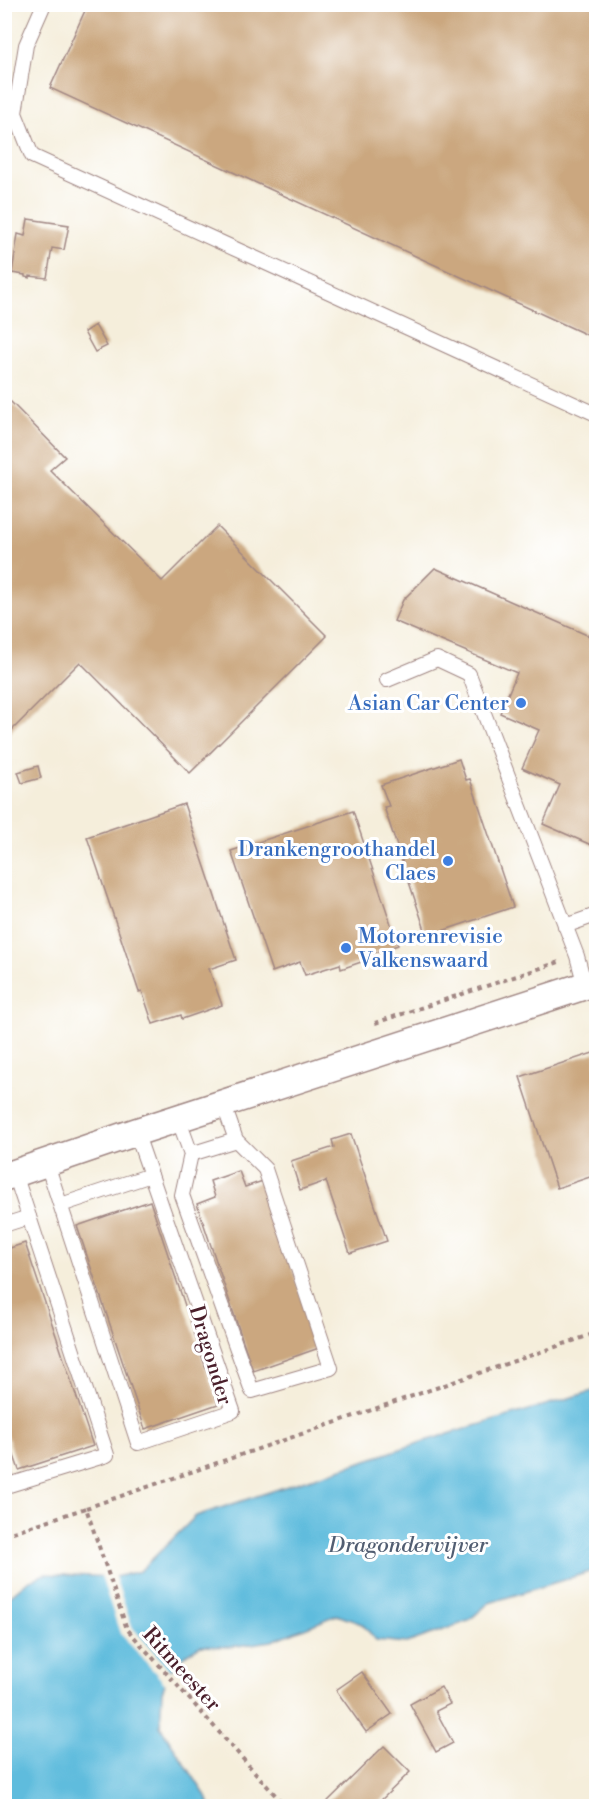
<svg xmlns="http://www.w3.org/2000/svg" width="601" height="1811" viewBox="0 0 601 1811" font-family="'Libre Bodoni',serif">
  <style>
    .water { fill: #5fbcdd; stroke: #546e84; stroke-width: 1.5 }
    .pier { fill: #f5eedb }
    .building { fill: #cba77f }
    .lines { fill: none; stroke-linecap: round; stroke-linejoin: round }
    .lane-casing { stroke: #a08683; stroke-width: 16 }
    .street-casing { stroke: #a08683; stroke-width: 30 }
    .path { stroke: #a08683; stroke-width: 4; stroke-dasharray: 4.5 4.5; stroke-linecap: butt }
    .lane { stroke: #fff; stroke-width: 14 }
    .street { stroke: #fff; stroke-width: 27 }
    .shop-dot { fill: #3f7fe0; stroke: #fff; stroke-width: 2 }
    .labels { text-anchor: middle; stroke-width: 6; stroke-linejoin: round; paint-order: stroke }
    .shop-label { font-size: 21px; fill: #366cbe; stroke: #fff; text-anchor: end }
    .street-label { font-size: 21px; fill: #4a1f2b; stroke: #fff }
    .water-label { font-size: 22px; font-style: italic; fill: #525e72; stroke: #fff }
  </style>
  <rect width="100%" height="100%" fill="#fff"/>
  <filter id="ink" filterUnits="userSpaceOnUse"><feTurbulence type="fractalNoise" baseFrequency=".0167" numOctaves="2"/><feDisplacementMap in="SourceGraphic" scale="12" xChannelSelector="R" yChannelSelector="G"/><feConvolveMatrix kernelMatrix="1 2 1 2 8 2 1 2 1" color-interpolation-filters="sRGB"/></filter>
  <filter id="wash" filterUnits="userSpaceOnUse"><feTurbulence type="fractalNoise" baseFrequency=".008" numOctaves="4" result="noise"/><feDisplacementMap in="SourceGraphic" scale="24" xChannelSelector="R" yChannelSelector="G"/><feGaussianBlur stdDeviation="1.35" result="paint"/><feColorMatrix in="noise" values="0 0 0 0 0 0 0 0 0 0 0 0 0 0 0 0 0 1.4 0 .05"/><feComposite in="paint" operator="in"/></filter>
  <g filter="url(#wash)">
    <rect width="100%" height="100%" fill="#f5eedb"/>
    <polygon class="water" points="596,1390 596,1570 489,1603 468,1621 407,1643 376,1640 362,1624 337,1615 272,1641 230,1647 200,1646 185,1655 170,1671 162,1692 160,1726 208,1799 210,1806 5,1806 5,1600 28,1581 45,1574 115,1577 140,1571 196,1516 428,1440"/>
    <polygon class="pier" points="100,1573 114,1574 132,1627 173,1673 167,1686 120,1633"/>
    <g id="blocks">
      <g class="building">
        <polygon points="88,4 596,4 596,339 50,88"/>
        <polygon points="28,219 69,225 64,250 52,248 47,278 30,276 30,278 25,277 25,275 12,273 18,234 25,236"/>
        <polygon points="95,325 107,346 95,352 84,332"/>
        <polygon points="4,402 11,402 65,457 50,470 162,581 217,526 327,636 190,773 80,662 4,738"/>
        <polygon points="435,568 596,639 596,847 543,824 560,785 522,768 539,730 500,713 517,673 394,621 403,600"/>
        <polygon points="459,759 466,780 470,779 513,907 427,936 384,807 389,806 381,785"/>
        <polygon points="38,766 41,778 22,783 18,772"/>
        <polygon points="184,804 236,960 209,969 222,1005 182,1019 181,1015 153,1024 142,991 139,992 87,837"/>
        <polygon points="353,811 398,945 362,957 364,961 341,969 340,964 305,975 300,962 272,972 231,851"/>
        <polygon points="596,1052 596,1175 557,1188 520,1077"/>
        <polygon points="351,1134 387,1241 350,1253 326,1181 300,1190 291,1161 334,1147 332,1140"/>
        <polygon points="239,1171 245,1187 263,1181 319,1348 253,1371 197,1204 215,1197 210,1181"/>
        <polygon points="150,1201 218,1404 145,1429 77,1226"/>
        <polygon points="25,1243 93,1446 19,1470 4,1427 4,1250"/>
        <polygon points="362,1672 392,1714 366,1732 336,1690"/>
        <polygon points="441,1687 450,1704 436,1711 453,1743 436,1752 410,1704"/>
        <polygon points="384,1746 410,1772 375,1806 323,1806"/>
      </g>
    </g>
  </g>
  <g filter="url(#ink)">
    <use href="#blocks" fill-opacity="0" stroke="#a08683" stroke-width="1.5"/>
    <g class="lines">
      <g class="lane-casing">
        <g id="lane">
          <polyline points="44,4 26,45 15,113 32,156 596,414"/>
          <polyline points="387,680 437,659 469,674 577,956 585,986"/>
          <polyline points="565,926 596,915"/>
          <polyline points="178,1118 191,1154 182,1195 252,1391 331,1368 265,1169 236,1140 223,1103"/>
          <polyline points="191,1154 236,1140"/>
          <polyline points="47,1164 138,1443 233,1411 136,1132"/>
          <polyline points="61,1205 151,1175"/>
          <polyline points="4,1225 29,1217"/>
          <polyline points="4,1472 9,1485 107,1455 15,1174"/>
        </g>
      </g>
      <g class="street-casing">
        <polyline id="street" points="4,1177 136,1132 596,982"/>
      </g>
      <g class="path">
        <polyline points="375,1023 559,962"/>
        <polyline points="86,1508 596,1333"/>
        <polyline points="4,1535 86,1508 127,1629 285,1806"/>
      </g>
      <use href="#lane" class="lane"/>
      <use href="#street" class="street"/>
    </g>
  </g>
  <g class="shop-dot">
    <circle cx="521" cy="703" r="6"/>
    <circle cx="448" cy="861" r="6"/>
    <circle cx="346" cy="948" r="6"/>
  </g>
  <g class="labels">
    <g class="shop-label">
      <text x="509" y="710">Asian Car Center</text>
      <text x="436" y="856">Drankengroothandel<tspan x="436" dy="24">Claes</tspan></text>
      <text x="358" y="943" text-anchor="start">Motorenrevisie<tspan x="358" dy="24">Valkenswaard</tspan></text>
    </g>
    <g class="street-label">
      <text transform="translate(211 1355) rotate(73)" y="7">Dragonder</text>
      <text transform="translate(182 1669) rotate(48)" y="7">Ritmeester</text>
    </g>
    <g class="water-label">
      <text x="408" y="1552">Dragondervijver</text>
    </g>
  </g>
  <rect width="601" height="1811" fill="none" stroke="#fff" stroke-width="24"/>
</svg>
